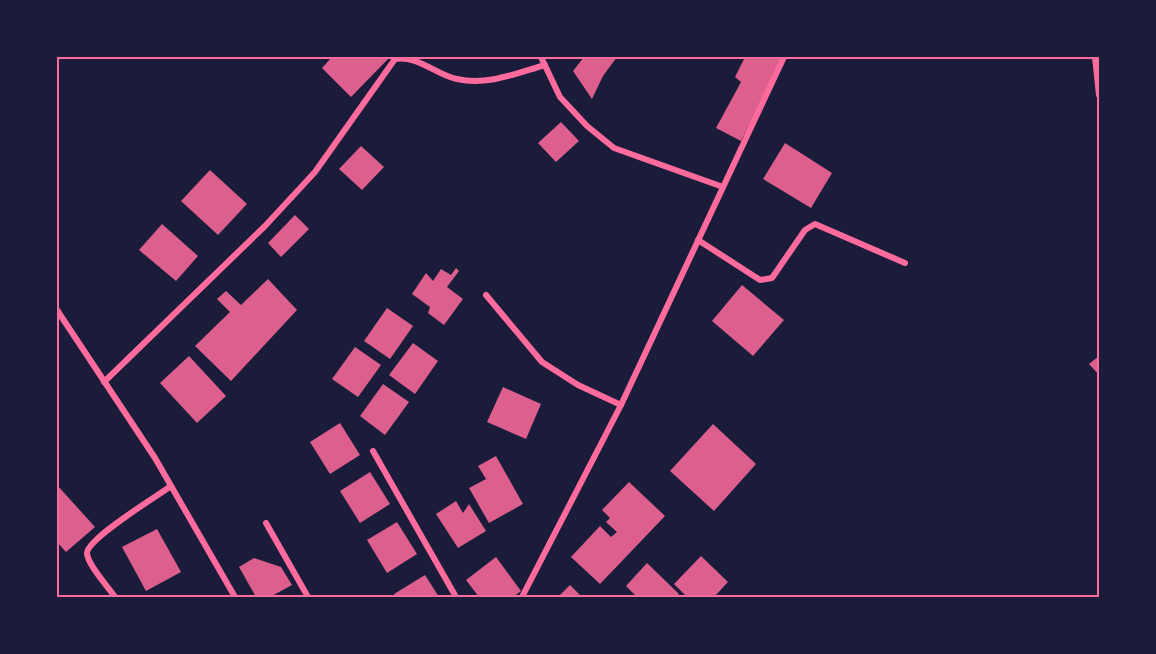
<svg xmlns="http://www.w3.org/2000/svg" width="1156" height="654" viewBox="0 0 1156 654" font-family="Overpass,sans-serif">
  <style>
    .building { fill: #dd5f8e }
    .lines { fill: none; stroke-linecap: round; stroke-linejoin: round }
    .minor { stroke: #ff6b9d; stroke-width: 6 }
    .neatline { fill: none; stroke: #ff6b9d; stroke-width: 2 }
  </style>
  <rect width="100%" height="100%" fill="#1b1b3a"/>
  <g class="building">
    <polygon points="332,57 390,57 351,97 322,68"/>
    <polygon points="584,57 617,57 603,76 592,99 573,71"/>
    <polygon points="745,57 784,57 741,141 716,128 741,82 735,77"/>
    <polygon points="561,122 579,141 556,162 538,143"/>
    <polygon points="785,143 832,173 811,208 763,179"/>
    <polygon points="361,146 384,167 362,190 339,169"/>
    <polygon points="210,170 247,204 218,235 181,201"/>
    <polygon points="295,215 309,229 281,257 268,243"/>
    <polygon points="162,224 198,256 176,281 139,250"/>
    <polygon points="456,268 459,271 447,287 463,299 444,325 428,313 430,307 412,294 426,273 433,281 441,269 451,275"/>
    <polygon points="268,279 297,310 231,381 195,346 230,312 217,299 226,291 241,305"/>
    <polygon points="742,285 784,320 753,356 712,321"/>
    <polygon points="387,308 413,326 390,359 364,341"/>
    <polygon points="413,343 438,361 415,394 389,375"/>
    <polygon points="355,347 381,365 358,397 332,379"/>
    <polygon points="189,356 226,396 197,423 160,383"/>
    <polygon points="1099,356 1099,375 1089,364"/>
    <polygon points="383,384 409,402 385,435 360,416"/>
    <polygon points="503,387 541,404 526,439 487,422"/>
    <polygon points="340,423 360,455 330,474 310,442"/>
    <polygon points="713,424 756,464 714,511 670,471"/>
    <polygon points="496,456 523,504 489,523 469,488 486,479 478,466"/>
    <polygon points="370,472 390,504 360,523 340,491"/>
    <polygon points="629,482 665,516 600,584 571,557 600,526 611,537 617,532 606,522 610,518 602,510"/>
    <polygon points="57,485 95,527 66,552 57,542"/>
    <polygon points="456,501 463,513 469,504 486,531 458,548 436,514"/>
    <polygon points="397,522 417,554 387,573 367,540"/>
    <polygon points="157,529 181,572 146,591 122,547"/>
    <polygon points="701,556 728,582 714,597 687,597 674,584"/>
    <polygon points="496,557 521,591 513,597 479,597 466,580"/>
    <polygon points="254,558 281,567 292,585 270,597 256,597 239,567"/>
    <polygon points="647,563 679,594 677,597 633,597 635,595 626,586"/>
    <polygon points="425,575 439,597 396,597 394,594"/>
    <polygon points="570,585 582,597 558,597"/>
  </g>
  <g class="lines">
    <g class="minor">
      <polyline points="541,57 560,97 587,126 614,148 723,187"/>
      <polyline points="1095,57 1099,95"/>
      <polyline points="698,240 760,280 772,278 805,230 815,224 905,263"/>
      <polyline points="486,295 542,362 578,385 621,405"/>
      <polyline points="57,310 155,458 235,597"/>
      <path d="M104,382l161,-156 50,-54 80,-113c23,-4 41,16 62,20 30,7 60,-6 88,-14"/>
      <polyline points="373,451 456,597"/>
      <polyline points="266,523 308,597"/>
      <path d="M115,597c-6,-9 -28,-33 -28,-44 1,-15 69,-56 84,-67"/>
      <polyline points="522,597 621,405 784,57"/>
    </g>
  </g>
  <rect width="1156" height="654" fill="none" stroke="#1b1b3a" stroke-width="117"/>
  <rect x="58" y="58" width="1040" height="538" class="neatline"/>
</svg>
